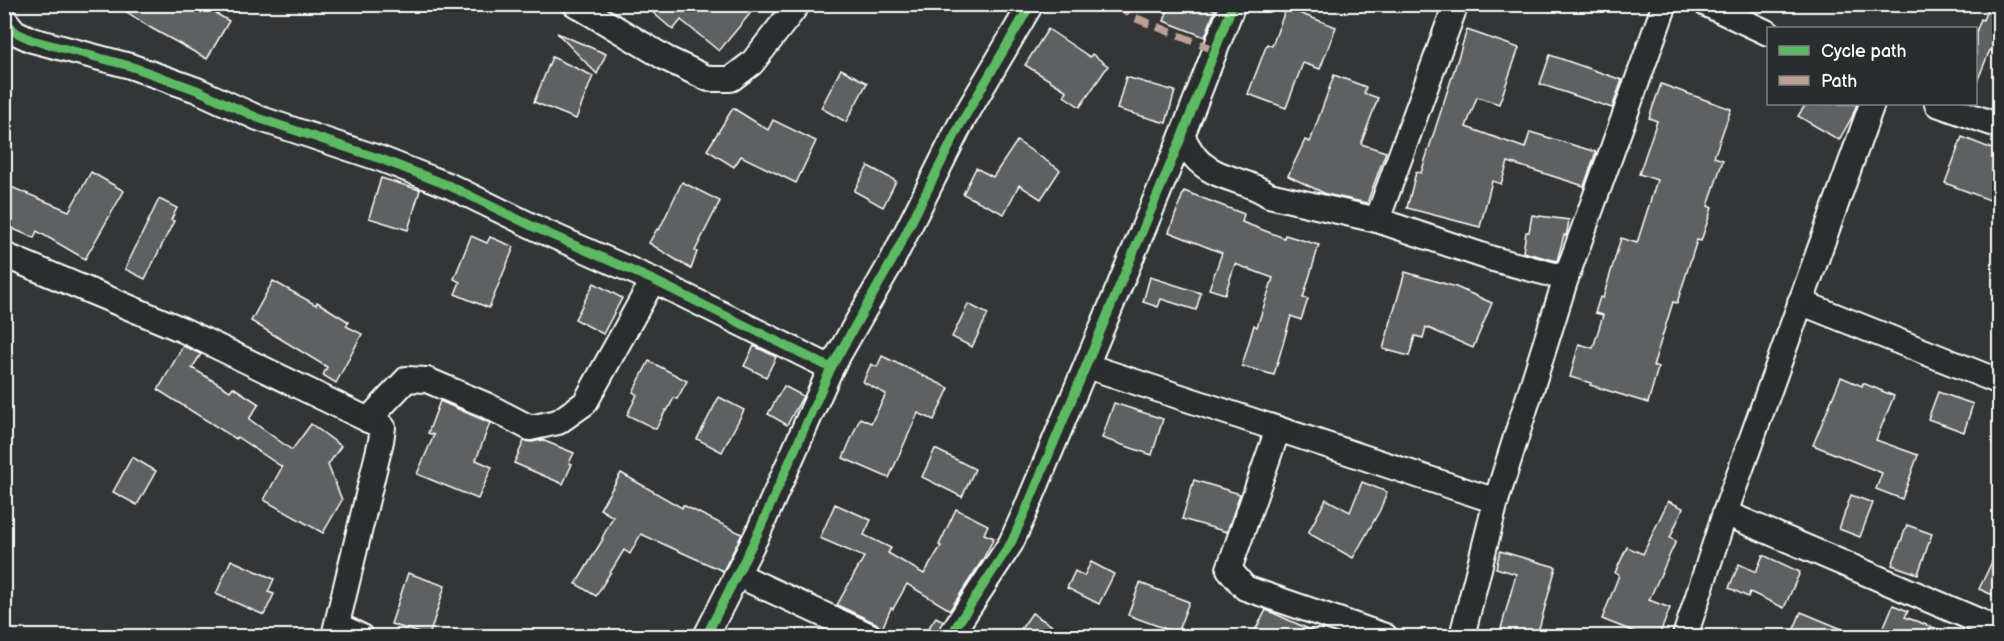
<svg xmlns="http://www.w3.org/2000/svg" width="2004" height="641" viewBox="0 0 2004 641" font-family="'Balsamiq Sans',sans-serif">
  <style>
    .building { fill: #5f6162; stroke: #fff; stroke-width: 1.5 }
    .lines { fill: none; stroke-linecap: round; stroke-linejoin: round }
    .minor-casing { stroke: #fff; stroke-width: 28 }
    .minor { stroke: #2a2d2e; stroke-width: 24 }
    .quiet { stroke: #bda197; stroke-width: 8; stroke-dasharray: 15 8; stroke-linecap: butt }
    .cycleway-casing { stroke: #2a2d2e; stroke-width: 13 }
    .cycleway { stroke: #5cba63; stroke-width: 9 }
  </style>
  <rect width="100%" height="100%" fill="#333536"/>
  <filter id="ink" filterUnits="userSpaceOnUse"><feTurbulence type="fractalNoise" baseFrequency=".0167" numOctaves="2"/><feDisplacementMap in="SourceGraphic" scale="12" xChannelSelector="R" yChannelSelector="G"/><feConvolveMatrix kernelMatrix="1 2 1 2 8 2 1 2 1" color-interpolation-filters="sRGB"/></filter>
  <g filter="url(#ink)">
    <g class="building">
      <polygon points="115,4 200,4 229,21 207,59 151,28"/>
      <polygon points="643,4 758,4 719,51 681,20 673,30"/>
      <polygon points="1170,4 1201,4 1215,10 1205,37 1164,21"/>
      <polygon points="1989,4 2000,4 2000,54 1990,50 1976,84 1976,32 1981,19 1983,20"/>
      <polygon points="1286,8 1336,27 1320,69 1303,63 1286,108 1248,94 1267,44 1272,46"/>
      <polygon points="1048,29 1090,57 1092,54 1108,66 1080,107 1064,96 1067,91 1025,65"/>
      <polygon points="1467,30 1519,48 1499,104 1477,97 1466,127 1525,148 1530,132 1596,152 1584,186 1508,162 1501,184 1492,181 1480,227 1407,208 1416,172 1421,173"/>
      <polygon points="557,33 606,54 597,74"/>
      <polygon points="1550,55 1622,80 1612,108 1540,84"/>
      <polygon points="552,57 593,76 576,119 534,102"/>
      <polygon points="841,69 867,83 846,122 821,108"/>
      <polygon points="1334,75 1366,87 1364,93 1378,98 1361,144 1386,152 1367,203 1326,194 1288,176 1305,140 1310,142"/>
      <polygon points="1126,77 1175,91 1166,123 1117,109"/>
      <polygon points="1661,84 1731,109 1714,157 1723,160 1708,206 1712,208 1701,241 1697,240 1677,303 1673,302 1653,366 1658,368 1648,403 1590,385 1591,383 1570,377 1579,344 1593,348 1603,315 1595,313 1600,297 1603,298 1621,238 1637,243 1657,180 1639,174 1657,121 1649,118"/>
      <polygon points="1806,104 1857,104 1852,117 1839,140 1798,116"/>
      <polygon points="733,108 768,130 773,120 816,141 796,183 741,156 734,167 707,150"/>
      <polygon points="1962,137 2000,152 2000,204 1945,183"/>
      <polygon points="1017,141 1060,170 1041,199 1019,185 1004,214 963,194 976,168 993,177"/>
      <polygon points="868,166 896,181 883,207 854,191"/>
      <polygon points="91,172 124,191 85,259 37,231 34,238 4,225 4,184 69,211"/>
      <polygon points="381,178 420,190 408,230 369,218"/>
      <polygon points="682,182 720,201 695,251 697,252 691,269 649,243 657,229 659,230"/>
      <polygon points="1184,191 1244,214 1242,222 1284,238 1285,235 1319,245 1303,298 1308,299 1301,320 1291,316 1274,375 1242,366 1254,325 1257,327 1273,278 1235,264 1225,294 1209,289 1222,253 1169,232"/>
      <polygon points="159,199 177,208 171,220 174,221 145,279 125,269"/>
      <polygon points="1532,215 1569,220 1567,232 1566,236 1564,235 1557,261 1523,252 1526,232 1529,232"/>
      <polygon points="471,236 487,243 490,237 514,247 489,308 455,294 460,282 454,279"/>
      <polygon points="1405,272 1456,287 1492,303 1473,348 1426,327 1423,338 1415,336 1409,356 1383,349"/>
      <polygon points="1150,277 1201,293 1196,310 1161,299 1158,307 1143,302"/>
      <polygon points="273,281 316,305 317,302 349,322 346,326 362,334 336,383 323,375 327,367 251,321"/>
      <polygon points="594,283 622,298 603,334 575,319"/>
      <polygon points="968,304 988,314 972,347 952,337"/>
      <polygon points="183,346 201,354 192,368 230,391 233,387 259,404 249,419 292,450 311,424 341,446 328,465 342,500 323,533 264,500 282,467 237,437 236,439 158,390"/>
      <polygon points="754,346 776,357 766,377 744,366"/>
      <polygon points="882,356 949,388 934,420 918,413 889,478 843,458 860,418 871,423 886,394 863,382 871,364 877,367"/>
      <polygon points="649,361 687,381 677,399 674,398 667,411 666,410 656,429 627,415 637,395 633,392"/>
      <polygon points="1841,377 1862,386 1863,383 1894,396 1876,440 1918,455 1902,499 1876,489 1882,473 1813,445"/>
      <polygon points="784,386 803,396 787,425 768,414"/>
      <polygon points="1938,392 1973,404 1964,432 1928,419"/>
      <polygon points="719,397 744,410 722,452 697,439"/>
      <polygon points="440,401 490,423 476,460 492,467 478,499 417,474 434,435 428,433"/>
      <polygon points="1114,403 1163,419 1152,455 1102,438"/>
      <polygon points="542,440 574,453 569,463 572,464 563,484 514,463 524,441 532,442"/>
      <polygon points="935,449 975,469 962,497 922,477"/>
      <polygon points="132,457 156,471 137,505 113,492"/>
      <polygon points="621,473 682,508 683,505 742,534 723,571 641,534 630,554 624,550 596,596 576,584 603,539 602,538 613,517 600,509"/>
      <polygon points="1194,480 1240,494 1227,532 1182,519"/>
      <polygon points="1362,482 1387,492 1380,510 1353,558 1308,533 1326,499 1350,512"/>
      <polygon points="1851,495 1873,503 1860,537 1839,529"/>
      <polygon points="1668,501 1683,508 1670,538 1676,541 1649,600 1670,608 1659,636 1645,636 1602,619 1619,575 1615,573 1627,547 1643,554"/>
      <polygon points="835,504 871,520 864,535 891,548 888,553 924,574 941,546 939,545 956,509 988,525 984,534 994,538 983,559 950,610 907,584 893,609 891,608 882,629 876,623 837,605 864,557 820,538"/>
      <polygon points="1907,525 1932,534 1918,574 1892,565"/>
      <polygon points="2000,545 2000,598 1979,589"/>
      <polygon points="1500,551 1556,567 1537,636 1499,636 1516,574 1496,568"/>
      <polygon points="1763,555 1800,572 1784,608 1750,592 1748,597 1729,588 1739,564 1756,572"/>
      <polygon points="231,560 274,579 268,592 274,594 264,615 216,594"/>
      <polygon points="1091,562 1114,574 1099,604 1067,588 1075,571 1084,576"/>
      <polygon points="408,573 445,586 429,636 391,624"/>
      <polygon points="1140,583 1189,602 1177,633 1128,615"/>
      <polygon points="1893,605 1908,611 1905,617 1954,635 1953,636 1880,636"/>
      <polygon points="1266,610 1271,612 1324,636 1252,636"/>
      <polygon points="1801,612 1859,636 1791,636"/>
      <polygon points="1032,613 1068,636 1016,636"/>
      <polygon points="936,617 943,621 936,636 923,636"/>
    </g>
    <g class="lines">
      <g class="minor-casing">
        <g id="minor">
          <polyline points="575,4 667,59 709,79 731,79 752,63 798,4"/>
          <polyline points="1706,4 1768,33"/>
          <polyline points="4,19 15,32 32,40 130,66 197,90 258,118 381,159 450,186 538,229 653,280 831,368"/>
          <polyline points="1937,104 2000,126"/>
          <path d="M1182,136c5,9 11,21 19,27 19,17 47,17 68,32l108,25 116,39 73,19"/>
          <polyline points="1377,220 1456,4"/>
          <polyline points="4,255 183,330 383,427 381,441 334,636"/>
          <polyline points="1800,302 2000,382"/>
          <polyline points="1087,366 1496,501"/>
          <polyline points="368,420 407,379 427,380 486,405 530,428 558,422 585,403 653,280"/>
          <polyline points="1278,429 1229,569 1245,588 1385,636"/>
          <polyline points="1725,513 2000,630"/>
          <polyline points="738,575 870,636"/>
          <polyline points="337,625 360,636"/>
          <polyline points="706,636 758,533 831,368 892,261 960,125 1031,4"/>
          <polyline points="950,636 1011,543 1025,512 1182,136 1233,4"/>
          <polyline points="1462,636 1496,501 1566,278 1665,4"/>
          <polyline points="1685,636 1725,513 1872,104"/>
        </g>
      </g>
      <use href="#minor" class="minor"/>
      <polyline class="quiet" points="1118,4 1133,17 1215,50"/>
      <g class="cycleway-casing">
        <g id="cycleway">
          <polyline points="4,19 15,32 32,40 130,66 197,90 258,118 381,159 450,186 538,229 653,280 831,368"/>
          <polyline points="706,636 758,533 831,368 892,261 960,125 1031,4"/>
          <polyline points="950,636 1011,543 1025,512 1182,136 1233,4"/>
        </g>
      </g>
      <use href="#cycleway" class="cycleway"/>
    </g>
  </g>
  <rect width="2004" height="641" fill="none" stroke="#2a2d2e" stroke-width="24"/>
  <rect x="12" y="12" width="1980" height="617" fill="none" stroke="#fff" stroke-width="2" filter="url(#ink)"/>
  <rect x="1767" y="27" width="210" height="78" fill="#2a2d2e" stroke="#7f8182" stroke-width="1.5"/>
  <rect x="1779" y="46" width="30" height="9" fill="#5cba63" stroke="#7f8182" stroke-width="1.5"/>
  <text x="1821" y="57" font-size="18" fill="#ffffff">Cycle path</text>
  <rect x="1779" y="76" width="30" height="9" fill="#bda197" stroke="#7f8182" stroke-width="1.5"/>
  <text x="1821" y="87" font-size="18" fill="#ffffff">Path</text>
</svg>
